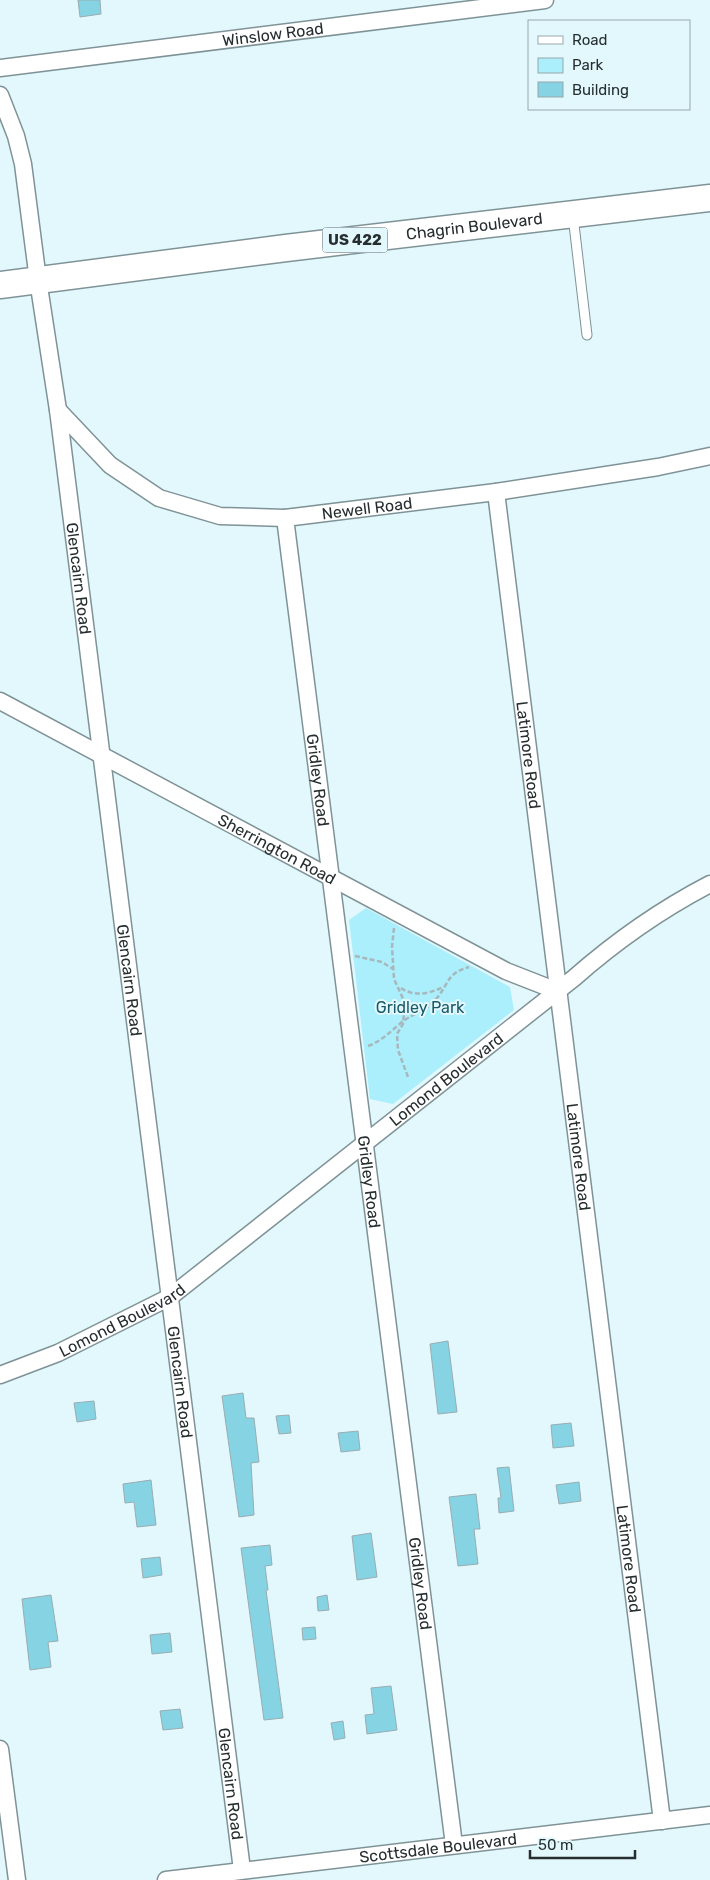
<svg xmlns="http://www.w3.org/2000/svg" width="710" height="1880" viewBox="0 0 710 1880" font-family="Rubik,sans-serif">
  <style>
    .green { fill: #abeefc }
    .building { fill: #85d3e3; stroke: #99adb2 }
    .lines { fill: none; stroke-linecap: round; stroke-linejoin: round }
    .service-casing { stroke: #7f9397; stroke-width: 11 }
    .minor-casing { stroke: #7f9397; stroke-width: 19 }
    .primary-casing { stroke: #7f9397; stroke-width: 29 }
    .path { stroke: #a7b8bc; stroke-width: 2.5; stroke-dasharray: 5 2.5; stroke-linecap: butt }
    .service { stroke: #fff; stroke-width: 9 }
    .minor { stroke: #fff; stroke-width: 16 }
    .primary { stroke: #fff; stroke-width: 26 }
    .labels { text-anchor: middle; stroke-width: 4; stroke-linejoin: round; paint-order: stroke }
    .shield { fill: #e3f8fd; stroke: #5f6b6e; stroke-width: 1 }
    .shield-label { font-size: 15px; font-weight: bold; fill: #262e30 }
    .street-label { font-size: 16px; fill: #262e30; stroke: #e3f8fd }
    .park-label { font-size: 16px; fill: #1a5a66; stroke: #e3f8fd }
  </style>
  <rect width="100%" height="100%" fill="#e3f8fd"/>
  <polygon class="green" points="366,908 510,987 514,1010 393,1104 370,1099 349,920"/>
  <g class="building">
    <polygon points="78,0 100,0 101,14 80,17"/>
    <polygon points="448,1341 457,1412 438,1414 430,1344"/>
    <polygon points="243,1393 246,1418 254,1418 259,1462 251,1463 254,1515 239,1517 222,1396"/>
    <polygon points="94,1401 96,1419 77,1422 74,1403"/>
    <polygon points="289,1415 291,1433 279,1434 276,1416"/>
    <polygon points="571,1423 574,1446 553,1448 551,1425"/>
    <polygon points="358,1431 360,1450 341,1452 338,1433"/>
    <polygon points="509,1467 514,1511 499,1513 498,1498 501,1498 497,1468"/>
    <polygon points="151,1480 156,1525 137,1527 134,1502 125,1503 123,1484"/>
    <polygon points="579,1482 581,1501 559,1504 556,1485"/>
    <polygon points="476,1494 480,1529 474,1529 478,1564 458,1566 449,1497"/>
    <polygon points="371,1533 377,1577 357,1580 352,1536"/>
    <polygon points="270,1545 272,1565 265,1566 268,1590 266,1590 283,1718 264,1720 241,1548"/>
    <polygon points="160,1557 162,1575 143,1578 141,1559"/>
    <polygon points="51,1595 58,1641 48,1642 51,1667 30,1670 22,1599"/>
    <polygon points="327,1595 329,1610 318,1611 317,1597"/>
    <polygon points="315,1627 316,1639 303,1640 302,1628"/>
    <polygon points="170,1633 172,1652 152,1654 150,1635"/>
    <polygon points="391,1686 397,1730 367,1734 365,1715 374,1714 371,1688"/>
    <polygon points="180,1709 183,1728 163,1730 160,1711"/>
    <polygon points="343,1721 345,1738 334,1740 331,1723"/>
  </g>
  <g class="lines">
    <g class="service-casing">
      <polyline id="service" points="573,216 587,335"/>
    </g>
    <g class="minor-casing">
      <g id="minor">
        <path id="s1" d="M0,68l545,-68"/>
        <path id="s2" d="M0,95l16,41 7,28 15,116 20,130 184,1460"/>
        <path id="s3" d="M58,410l52,55 49,33 61,18 65,2 211,-26 162,-25 52,-11"/>
        <path id="s4" d="M496,492l166,1329"/>
        <path id="s5" d="M285,518l169,1327"/>
        <path id="s6" d="M0,701l506,270 51,20"/>
        <path id="s7" d="M0,1375l58,-22 112,-56 404,-319c42,-37 86,-68 136,-94"/>
        <polyline points="0,1749 17,1880"/>
        <path id="s8" d="M166,1880l544,-65"/>
      </g>
    </g>
    <g class="primary-casing">
      <g id="primary">
        <path id="s9" d="M0,285l286,-37 424,-50"/>
      </g>
    </g>
    <g class="path">
      <polyline points="394,928 392,947 394,979 405,1003 403,1024 397,1034 398,1050 408,1077"/>
      <polyline points="355,956 382,962 393,969"/>
      <path d="M401,988c13,9 28,6 42,-1"/>
      <path d="M368,1046c14,-5 23,-15 34,-24 12,-9 26,-12 35,-24 13,-16 9,-24 32,-31"/>
    </g>
    <use href="#service" class="service"/>
    <use href="#minor" class="minor"/>
    <use href="#primary" class="primary"/>
  </g>
  <g class="labels">
    <rect class="shield" x="322.5" y="227.5" width="65" height="25" rx="4"/>
    <g class="shield-label">
      <text x="355" y="245">US 422</text>
    </g>
    <g class="street-label">
      <text dy="6" stroke="none"><textPath href="#s1" startOffset="275">Winslow Road</textPath></text>
      <text dy="6" stroke="none"><textPath href="#s9" startOffset="478">Chagrin Boulevard</textPath></text>
      <text dy="6" stroke="none"><textPath href="#s3" startOffset="346">Newell Road</textPath></text>
      <text dy="6" stroke="none"><textPath href="#s2" startOffset="491">Glencairn Road</textPath></text>
      <text dy="6" stroke="none"><textPath href="#s4" startOffset="265">Latimore Road</textPath></text>
      <text dy="6" stroke="none"><textPath href="#s5" startOffset="264">Gridley Road</textPath></text>
      <text dy="6" stroke="none"><textPath href="#s6" startOffset="314">Sherrington Road</textPath></text>
      <text dy="6" stroke="none"><textPath href="#s2" startOffset="896">Glencairn Road</textPath></text>
      <text dy="6" stroke="none"><textPath href="#s7" startOffset="539">Lomond Boulevard</textPath></text>
      <text dy="6" stroke="none"><textPath href="#s4" startOffset="670">Latimore Road</textPath></text>
      <text dy="6" stroke="none"><textPath href="#s5" startOffset="669">Gridley Road</textPath></text>
      <text dy="6" stroke="none"><textPath href="#s7" startOffset="134">Lomond Boulevard</textPath></text>
      <text dy="6" stroke="none"><textPath href="#s2" startOffset="1301">Glencairn Road</textPath></text>
      <text dy="6" stroke="none"><textPath href="#s4" startOffset="1075">Latimore Road</textPath></text>
      <text dy="6" stroke="none"><textPath href="#s5" startOffset="1074">Gridley Road</textPath></text>
      <text dy="6" stroke="none"><textPath href="#s2" startOffset="1706">Glencairn Road</textPath></text>
      <text dy="6" stroke="none"><textPath href="#s8" startOffset="274">Scottsdale Boulevard</textPath></text>
    </g>
    <g class="park-label">
      <text x="420" y="1013">Gridley Park</text>
    </g>
  </g>
  <rect x="528" y="20" width="162" height="90" fill="#e3f8fd" stroke="#97a7ab"/>
  <rect x="538" y="36" width="25" height="8" fill="#ffffff" stroke="#97a7ab"/>
  <text x="572" y="45" font-size="15" fill="#262e30">Road</text>
  <rect x="538" y="58" width="25" height="15" fill="#abeefc" stroke="#97a7ab"/>
  <text x="572" y="70" font-size="15" fill="#262e30">Park</text>
  <rect x="538" y="82" width="25" height="15" fill="#85d3e3" stroke="#97a7ab"/>
  <text x="572" y="95" font-size="15" fill="#262e30">Building</text>
  <path d="M530 1850v8h105v-8" fill="none" stroke="#262e30" stroke-width="2.5"/>
  <text x="538" y="1850" font-size="15" fill="#262e30" stroke="#e3f8fd" stroke-width="4" paint-order="stroke">50 m</text>
</svg>
